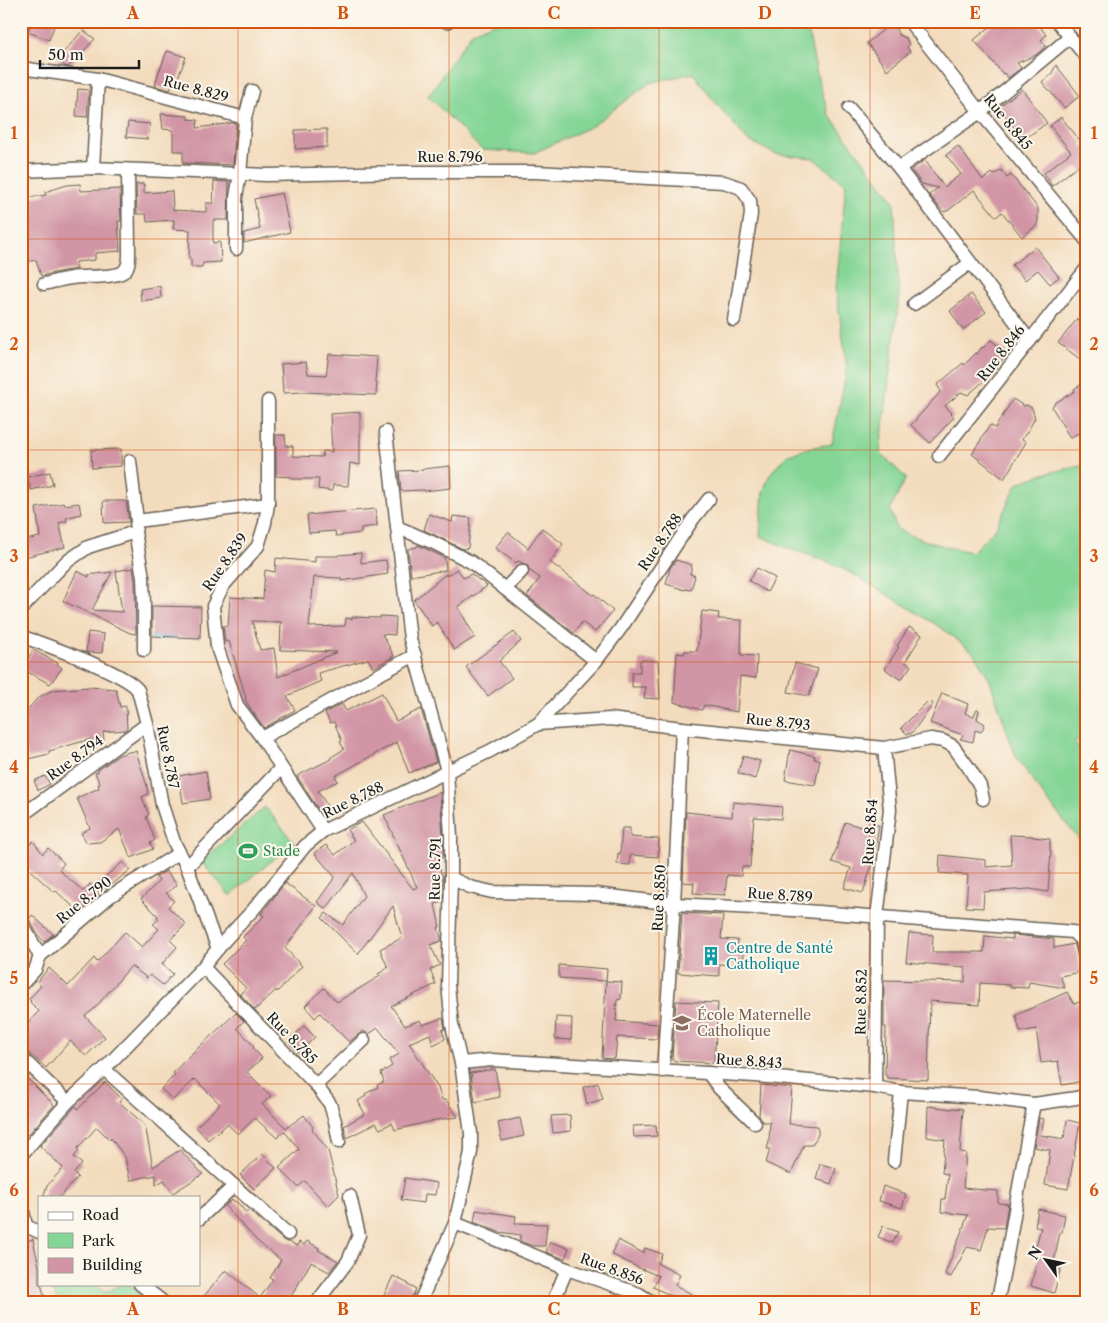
<svg xmlns="http://www.w3.org/2000/svg" width="1108" height="1323" viewBox="0 0 1108 1323" font-family="'Libre Caslon Text',serif">
  <style>
    .green { fill: #84d596; stroke: #507859 }
    .lines { fill: none; stroke-linecap: round; stroke-linejoin: round }
    .stream { stroke: #6ec1ea; stroke-width: 4 }
    .building { fill: #d195a6; fill-rule: evenodd }
    .street-casing { stroke: #675f54; stroke-width: 15 }
    .street { stroke: #fff; stroke-width: 12 }
    .grid { fill: none; stroke: #d4530e; stroke-width: 1; stroke-opacity: 0.55 }
    .labels { text-anchor: middle; stroke-width: 4; stroke-linejoin: round; paint-order: stroke }
    .street-label { font-size: 14px; fill: #1c1c1c; stroke: #fbf7ec }
    .leisure-label { font-size: 14px; fill: #27864d; stroke: #fbf7ec; text-anchor: start }
    .culture-label { font-size: 14px; fill: #0d838f; stroke: #fbf7ec; text-anchor: start }
    .education-label { font-size: 14px; fill: #785e54; stroke: #fbf7ec; text-anchor: start }
    .neatline { fill: none; stroke: #d4530e; stroke-width: 2 }
    .grid-label { font-size: 16px; text-anchor: middle; font-weight: bold; fill: #d4530e }
  </style>
  <rect width="100%" height="100%" fill="#fbf7ec"/>
  <filter id="ink" filterUnits="userSpaceOnUse"><feTurbulence type="fractalNoise" baseFrequency=".02" numOctaves="2"/><feDisplacementMap in="SourceGraphic" scale="10" xChannelSelector="R" yChannelSelector="G"/><feConvolveMatrix kernelMatrix="1 2 1 2 8 2 1 2 1" color-interpolation-filters="sRGB"/></filter>
  <filter id="wash" filterUnits="userSpaceOnUse"><feTurbulence type="fractalNoise" baseFrequency=".0096" numOctaves="4" result="noise"/><feDisplacementMap in="SourceGraphic" scale="20" xChannelSelector="R" yChannelSelector="G"/><feGaussianBlur stdDeviation="1.12" result="paint"/><feColorMatrix in="noise" values="0 0 0 0 0 0 0 0 0 0 0 0 0 0 0 0 0 1.4 0 .05"/><feComposite in="paint" operator="in"/></filter>
  <g filter="url(#wash)">
    <rect width="100%" height="100%" fill="#f3dcbd"/>
    <g class="green">
      <path d="M499,21h307l11,54 12,40 65,86 5,97 -19,155 26,25 -16,32 7,19c25,12 48,18 75,23l23,-23 23,-46 25,-9 42,-9 2,1v266l-12,10 12,22v85l-40,-49 -31,-43 -27,-79 -16,-26 -33,-25 -85,-52 -31,-15 -37,-12 -27,-12 3,-44 7,-18 16,-18 22,-8 24,-4 15,-75 -11,-79 10,-106 -33,-26 -38,-4 -28,-14 -36,-43 -18,-24 -44,10 -57,43 -58,27 -52,-3 -54,-54 44,-64z"/>
      <polygon points="265,807 294,842 230,896 201,861"/>
      <path d="M50,1284c8,0 38,-2 44,1 4,1 8,8 13,7 4,-1 7,-5 10,-6 12,-6 25,5 28,16h-88l-1,-5z"/>
    </g>
    <g class="lines">
      <polyline class="stream" points="152,637 163,638 175,636"/>
    </g>
    <g id="blocks">
      <g class="building">
        <polygon points="32,21 56,21 49,40 28,32"/>
        <polygon points="997,21 1036,21 1046,35 1041,40 1046,46 1036,55 1017,63 1021,68 1008,78 1004,73 1003,74 974,40"/>
        <polygon points="888,26 896,29 899,35 906,38 909,45 907,47 910,52 887,70 867,43"/>
        <polygon points="83,30 95,39 68,67 65,66 57,60"/>
        <polygon points="167,51 186,57 175,85 172,84 170,90 155,86 159,70 160,70"/>
        <polygon points="1056,65 1080,96 1064,108 1042,82 1052,73"/>
        <polygon points="78,89 89,90 87,117 76,116"/>
        <polygon points="1022,89 1047,123 1023,140 999,107"/>
        <polygon points="161,114 188,116 188,119 198,120 197,128 233,123 236,124 233,165 183,163 183,151 173,151 173,130 163,129"/>
        <polygon points="1061,117 1082,143 1081,144 1087,151 1087,177 1078,166 1052,186 1044,173 1071,152 1050,126"/>
        <polygon points="128,122 150,124 148,139 126,137"/>
        <polygon points="327,129 327,147 295,149 295,130"/>
        <polygon points="958,146 983,180 992,173 994,175 1001,170 1007,178 1011,175 1038,208 1038,221 1037,225 1022,237 1002,212 996,217 974,190 949,210 944,212 939,207 929,195 938,188 922,184 911,170 925,160 944,187 961,174 946,155"/>
        <polygon points="214,181 229,182 228,220 213,220 213,243 220,242 221,262 203,263 202,267 191,267 191,259 189,259 190,230 173,229 174,220 147,222 146,214 137,214 136,184 144,184 144,193 172,191 173,210 206,212 206,203 213,203"/>
        <polygon points="80,184 81,191 120,189 121,221 118,221 120,251 95,253 95,260 76,262 77,269 63,271 41,276 36,260 21,263 21,236 24,235 21,199 46,195 45,192 67,185"/>
        <polygon points="282,193 290,232 244,243 244,233 260,229 254,199"/>
        <polygon points="1035,247 1059,277 1050,284 1038,270 1025,280 1012,265"/>
        <polygon points="160,286 161,298 141,301 140,289"/>
        <polygon points="971,294 986,312 963,330 950,311"/>
        <polygon points="1077,319 1087,327 1087,364 1058,343"/>
        <polygon points="991,340 1007,353 991,375 989,374 985,380 968,395 961,392 945,406 952,413 951,414 954,417 930,443 911,425 941,391 937,385 963,363 964,365 976,353 977,354 982,347 983,348"/>
        <polygon points="329,354 377,357 375,382 377,382 376,395 302,392 283,393 281,364 306,362 308,374 326,375"/>
        <polygon points="1087,381 1087,428 1070,438 1052,407 1055,403 1075,391 1074,389"/>
        <polygon points="1013,399 1024,406 1027,405 1032,408 1035,418 1030,427 1030,428 1022,439 1026,442 1004,479 972,454 990,425 995,428"/>
        <polygon points="360,412 360,465 350,463 348,486 333,485 332,491 318,489 319,479 292,479 292,477 276,476 276,435 285,435 286,446 293,446 293,456 322,457 323,451 332,452 330,414"/>
        <polygon points="121,449 121,466 92,468 91,450"/>
        <polygon points="450,466 451,488 424,491 424,490 401,491 399,471 423,470 423,469"/>
        <polygon points="50,472 53,485 31,490 27,477"/>
        <polygon points="103,501 126,501 129,522 104,523"/>
        <polygon points="64,503 64,505 79,503 81,514 66,518 67,521 59,523 65,547 21,558 21,541 40,537 36,508"/>
        <polygon points="376,509 377,526 361,528 361,533 336,536 335,531 309,533 307,515"/>
        <polygon points="429,514 452,522 453,516 471,518 468,548 463,549 424,530"/>
        <polygon points="542,528 563,544 550,562 593,595 594,594 613,611 595,632 582,622 574,633 527,596 540,578 530,571 527,565 518,561 516,563 495,548 508,532 528,548"/>
        <polygon points="418,545 445,558 446,570 411,576 408,549 417,547"/>
        <path d="M361,553v10l25,-3 2,14 -47,7v-3l-27,-1 -5,50 36,-1 1,-8 6,1v-2l28,1v-2l16,1 -1,18 -13,-1 12,22 -21,12 -5,-9 -50,14 3,8 -34,15 8,14 -31,18 -12,-17 -7,-12 1,-1 -17,-57 -4,1 -2,-16h5l2,-29 33,2 2,-29 10,2 1,-14 39,4v-6h23v-1zM252,621l29,1 -1,28 57,2 -59,25 -4,-29 -14,2z"/>
        <polygon points="676,560 692,565 690,574 695,576 691,590 685,589 685,590 666,584 670,568"/>
        <polygon points="133,568 135,581 136,634 130,633 63,601 77,571 89,577 88,575 112,572 92,610 122,612 116,571"/>
        <polygon points="757,568 775,578 767,592 749,581"/>
        <polygon points="457,569 464,578 471,574 487,586 458,607 475,637 454,650 437,622 432,626 414,600 446,574 446,576"/>
        <polygon points="152,606 201,607 200,638 152,636"/>
        <polygon points="702,611 719,613 718,619 742,620 741,655 757,656 756,678 740,676 737,712 704,705 702,710 674,702 677,653 684,654 685,651 697,651"/>
        <polygon points="909,627 922,635 905,662 911,666 901,680 885,669 899,647 897,646"/>
        <polygon points="88,632 104,634 102,653 86,652"/>
        <polygon points="514,632 521,641 499,661 512,678 488,696 466,667"/>
        <polygon points="33,650 58,663 57,664 62,668 50,684 22,669"/>
        <polygon points="640,660 658,661 660,699 644,698 646,687 632,687 632,672 640,672"/>
        <polygon points="795,663 818,669 809,696 788,692"/>
        <polygon points="89,687 116,689 120,707 126,706 127,729 125,730 103,732 104,740 92,743 91,739 49,751 49,754 28,759 25,747 21,749 21,716 39,697 53,690"/>
        <polygon points="382,693 396,721 421,709 436,762 409,773 397,742 335,776 338,781 318,791 329,809 321,814 297,776 331,759 330,758 344,749 340,742 342,741 334,722 330,723 325,713 342,704 346,711"/>
        <polygon points="942,693 968,704 965,713 973,717 977,709 979,710 977,719 985,724 981,732 975,730 973,742 960,739 963,735 930,723"/>
        <polygon points="929,700 933,704 912,733 907,734 901,728"/>
        <polygon points="790,750 815,756 814,759 820,760 815,785 785,780"/>
        <polygon points="132,751 133,752 136,751 146,783 148,794 142,797 149,815 146,817 155,840 150,843 153,849 131,858 119,829 100,842 87,843 81,833 90,828 77,798 99,788 98,785 100,784 95,773 98,772 98,770 119,755"/>
        <polygon points="743,756 760,761 755,779 738,773"/>
        <polygon points="206,771 210,799 183,803 179,776"/>
        <polygon points="45,776 50,784 38,790 34,781"/>
        <polygon points="440,792 443,837 443,857 437,859 443,879 443,883 440,884 440,903 435,904 440,927 438,927 441,937 441,941 430,945 440,965 430,970 436,984 391,1006 405,1026 420,1020 422,1025 443,1018 445,1029 442,1030 445,1039 433,1045 430,1034 409,1043 438,1088 442,1100 446,1100 458,1117 436,1120 395,1130 392,1123 380,1129 376,1123 347,1138 344,1126 365,1114 358,1101 366,1096 365,1094 378,1087 377,1085 384,1082 381,1073 392,1066 389,1060 399,1054 378,1028 369,1034 363,1031 349,1042 320,1013 315,1018 305,1006 324,988 337,1002 380,976 378,974 388,968 380,949 402,938 393,906 358,954 322,918 326,913 343,925 364,896 353,873 326,909 317,902 335,877 314,853 326,845 335,855 354,840 347,830 362,822 413,889 417,887 384,815"/>
        <polygon points="733,802 782,807 781,819 754,817 750,867 742,867 741,876 727,875 725,895 693,893 694,883 683,882 686,812 732,817"/>
        <polygon points="845,822 867,829 868,825 879,825 873,861 863,893 844,888 851,868 832,862"/>
        <polygon points="622,828 630,828 630,837 659,839 658,857 630,855 630,865 617,864 618,853 620,854"/>
        <polygon points="1010,835 1033,836 1033,837 1050,839 1050,851 1051,851 1048,892 1030,889 984,892 983,908 966,907 968,875 939,873 940,855 986,860 986,867 1012,865"/>
        <polygon points="33,841 43,854 48,848 64,863 59,870 83,891 90,884 100,893 79,912 56,891 54,892 22,863 30,854 26,848"/>
        <polygon points="123,862 130,870 106,889 99,882"/>
        <polygon points="166,871 177,885 166,893 174,901 168,907 186,924 170,940 177,947 162,964 173,974 163,985 150,975 147,978 131,966 94,1009 85,1016 105,1037 86,1056 70,1041 46,1068 27,1051 21,1049 21,1030 39,1011 30,1002 31,1001 29,999 41,986 37,982 49,968 68,986 94,958 97,962 125,932 142,947 159,929 153,924 159,919 157,917 158,916 141,899 159,881 156,877"/>
        <polygon points="285,883 316,906 285,948 302,966 277,992 276,990 255,1010 240,994 246,988 222,964 246,940 243,937 264,916 261,914"/>
        <polygon points="682,913 723,915 721,939 738,940 737,951 744,952 743,966 719,964 719,976 678,973"/>
        <polygon points="32,915 53,934 44,942 38,935 29,919"/>
        <polygon points="909,933 933,935 932,952 984,952 985,936 1013,939 1013,935 1054,939 1054,948 1074,944 1075,945 1081,972 1060,976 1065,988 1029,982 1028,988 1010,987 1010,985 980,983 979,1005 930,1001 928,1080 887,1078 887,1076 885,1075 886,1027 884,1027 884,980 965,982 965,967 906,962"/>
        <polygon points="559,965 607,969 606,981 559,978"/>
        <polygon points="606,981 622,982 621,999 617,1000 616,1021 658,1024 657,1039 617,1037 615,1059 602,1058"/>
        <polygon points="1067,992 1074,1004 1087,999 1087,1080 1078,1081 1078,1082 1062,1085 1058,1061 1041,1063 1036,1029 1020,1032 1016,1015"/>
        <polygon points="676,1001 718,1003 714,1063 675,1061 672,1058"/>
        <polygon points="236,1013 244,1021 237,1028 254,1046 253,1048 262,1058 247,1072 271,1096 262,1104 286,1128 304,1115 313,1127 312,1129 328,1150 339,1195 328,1206 305,1181 298,1187 279,1168 299,1149 284,1131 277,1138 255,1118 238,1134 227,1124 217,1134 216,1133 208,1140 196,1127 220,1104 195,1079 173,1100 161,1089 175,1075 173,1073 187,1058"/>
        <polygon points="556,1017 572,1018 571,1040 555,1039"/>
        <polygon points="304,1026 315,1037 299,1053 288,1042"/>
        <polygon points="21,1068 29,1076 27,1078 54,1105 28,1135 21,1129"/>
        <polygon points="495,1069 500,1097 475,1102 471,1073"/>
        <polygon points="105,1082 122,1099 119,1102 145,1125 153,1167 180,1150 203,1174 173,1193 164,1180 156,1185 156,1175 130,1180 125,1157 111,1138 110,1140 97,1127 77,1149 79,1151 74,1157 82,1164 74,1173 78,1177 60,1197 43,1197 47,1186 63,1168 40,1146 74,1108 76,1106 78,1109"/>
        <polygon points="598,1083 603,1099 587,1104 583,1087"/>
        <polygon points="761,1085 792,1088 789,1124 818,1126 818,1135 812,1145 804,1145 791,1174 766,1163 770,1149 767,1149 769,1142 770,1122 763,1122 759,1116"/>
        <polygon points="928,1106 952,1109 952,1108 963,1109 960,1152 966,1153 963,1188 998,1191 998,1203 1008,1204 1004,1228 988,1227 981,1250 967,1247 951,1277 945,1274 968,1215 941,1212 942,1199 945,1199 948,1174 942,1173 945,1140 927,1137"/>
        <polygon points="570,1115 571,1131 553,1133 551,1116"/>
        <polygon points="520,1118 524,1136 502,1141 498,1123"/>
        <polygon points="1039,1118 1044,1119 1041,1135 1064,1139 1067,1120 1080,1123 1068,1189 1045,1185 1050,1150 1034,1147"/>
        <polygon points="656,1125 657,1136 634,1137 633,1126"/>
        <polygon points="262,1154 276,1168 254,1189 240,1175"/>
        <polygon points="820,1164 836,1168 831,1184 816,1179"/>
        <polygon points="405,1178 437,1183 435,1195 425,1194 424,1203 401,1200"/>
        <polygon points="883,1186 906,1194 902,1208 879,1201"/>
        <polygon points="232,1200 238,1203 246,1213 249,1210 251,1212 283,1240 287,1242 290,1242 297,1246 299,1242 304,1245 307,1241 319,1248 318,1250 338,1261 329,1272 311,1262 288,1302 209,1302 203,1297 226,1270 260,1298 273,1279 270,1278 281,1260 257,1241 225,1206"/>
        <polygon points="1038,1209 1065,1215 1062,1232 1060,1232 1054,1262 1062,1263 1054,1293 1031,1286 1038,1257 1033,1256 1041,1228 1035,1227"/>
        <polygon points="476,1210 516,1216 515,1223 547,1224 545,1246 533,1246 520,1241 520,1235 499,1232 474,1222"/>
        <polygon points="883,1226 898,1232 893,1243 878,1237"/>
        <polygon points="33,1239 39,1267 39,1284 41,1284 46,1302 21,1302 21,1242"/>
        <polygon points="618,1240 643,1253 645,1248 662,1254 658,1264 680,1275 675,1285 706,1302 674,1302 676,1298 653,1287 659,1276 637,1267 611,1254"/>
        <polygon points="550,1242 569,1248 565,1259 546,1252"/>
        <polygon points="393,1276 409,1284 408,1285 416,1289 410,1302 381,1302"/>
      </g>
    </g>
  </g>
  <g filter="url(#ink)">
    <use href="#blocks" fill-opacity="0" stroke="#675f54" stroke-width="1"/>
    <g class="lines">
      <g class="street-casing">
        <g id="street">
          <polyline points="447,21 447,22"/>
          <polyline points="909,21 980,112 1087,241"/>
          <polyline points="1057,21 1087,58"/>
          <polyline points="21,68 98,79 245,118"/>
          <polyline points="849,108 899,168 1030,341"/>
          <polyline points="93,168 98,79"/>
          <polyline points="899,168 980,112 1070,37"/>
          <polyline points="21,171 93,168 267,175 405,172 535,172 724,182 741,188 750,201 751,214 734,320"/>
          <polyline points="236,249 236,197 240,174 245,118 252,91"/>
          <path d="M44,284c9,-2 18,-5 28,-6 11,-2 43,0 51,-6 7,-5 6,-15 6,-22l-1,-80"/>
          <polyline points="914,304 970,263"/>
          <polyline points="268,401 268,504 265,523 258,546 223,586 213,606 217,647 237,705 262,738 323,831"/>
          <polyline points="386,432 410,639 447,771 451,837 451,878 448,985 452,1025 461,1063 471,1133 471,1152 455,1223 420,1302"/>
          <polyline points="939,456 1087,268"/>
          <polyline points="130,461 137,521 135,532 143,577 144,604 144,650"/>
          <polyline points="137,521 268,504"/>
          <polyline points="397,527 434,543 471,562 596,661"/>
          <polyline points="505,589 522,571"/>
          <polyline points="21,609 65,563 88,547 135,532"/>
          <path d="M21,636c24,9 104,36 117,54l9,34 15,81 12,37 13,25 31,82"/>
          <polyline points="538,724 610,719 682,728 884,748 931,739 943,741 953,746 969,768 980,786 983,799"/>
          <polyline points="262,738 415,655"/>
          <polyline points="21,816 147,724"/>
          <polyline points="187,867 281,768"/>
          <polyline points="451,878 470,887 492,892 595,894 674,904 793,910 1073,932 1082,941 1087,964"/>
          <polyline points="21,922 40,956"/>
          <polyline points="203,967 316,1085 330,1104 335,1121 339,1142"/>
          <polyline points="21,985 35,970 40,956 109,897 179,853"/>
          <polyline points="21,1057 68,1102"/>
          <polyline points="461,1063 492,1060 755,1076 875,1087 901,1092 979,1097 1034,1104 1076,1098 1087,1095"/>
          <polyline points="104,1069 288,1234"/>
          <polyline points="663,1071 674,904 682,728"/>
          <polyline points="708,1073 719,1088 755,1123"/>
          <polyline points="316,1085 364,1040"/>
          <polyline points="875,1087 877,917 890,810 884,748"/>
          <polyline points="21,1155 68,1102 104,1069 203,967 225,940 253,910 305,846 323,831 490,751 538,724 596,661 621,628 693,519 709,499"/>
          <polyline points="894,1161 901,1092"/>
          <polyline points="21,1201 26,1226"/>
          <polyline points="199,1219 234,1186"/>
          <polyline points="455,1223 567,1269"/>
          <polyline points="21,1228 26,1226 39,1232"/>
          <polyline points="140,1284 163,1302"/>
          <polyline points="317,1302 348,1261 359,1235 350,1196"/>
          <polyline points="553,1302 567,1269 639,1294 652,1302"/>
          <path d="M997,1302c16,-66 23,-132 37,-198"/>
        </g>
      </g>
      <use href="#street" class="street"/>
    </g>
  </g>
  <path class="grid" d="M238,21v1281M449,21v1281M659,21v1281M870,21v1281M21,239h1066M21,450h1066M21,662h1066M21,873h1066M21,1084h1066"/>
  <defs>
    <g id="stadium-bare" transform="scale(1.5)"><path d="M0-5a6.5 5 0 1 0 0 10a6.5 5 0 1 0 0-10ZM-3.5-1.8h7v3.6h-7Z" fill="#2e9e5b" stroke="#fbf7ec" stroke-width="2.5" paint-order="stroke"/></g>
    <g id="building-bare" transform="scale(1.5)"><path d="M-4-6H4V6H1V3H-1V6H-4ZM-2.5-4.3h1.7v1.8h-1.7ZM.8-4.3h1.7v1.8H.8ZM-2.5-1h1.7V.8h-1.7ZM.8-1h1.7V.8H.8Z" fill="#0f9aa8" stroke="#fbf7ec" stroke-width="2.5" paint-order="stroke"/></g>
    <g id="school-bare" transform="scale(1.5)"><path d="M0-5L7-2L0 1L-7-2ZM-4 1L0 2.5L4 1V4Q0 6-4 4Z" fill="#8d6e63" stroke="#fbf7ec" stroke-width="2.5" paint-order="stroke"/></g>
  </defs>
  <g fill-rule="evenodd">
    <use href="#stadium-bare" x="248" y="851"/>
    <use href="#building-bare" x="711" y="956"/>
    <use href="#school-bare" x="682" y="1023"/>
  </g>
  <g class="labels">
    <g class="street-label">
      <text transform="translate(196 89) rotate(15)" y="5">Rue 8.829</text>
      <text transform="translate(1008 122) rotate(51)" y="5">Rue 8.845</text>
      <text x="450" y="162">Rue 8.796</text>
      <text transform="translate(1001 353) rotate(-52)" y="5">Rue 8.846</text>
      <text transform="translate(660 542) rotate(-56)" y="5">Rue 8.788</text>
      <text transform="translate(225 562) rotate(-55)" y="5">Rue 8.839</text>
      <text transform="translate(778 722) rotate(6)" y="5">Rue 8.793</text>
      <text transform="translate(168 757) rotate(79)" y="5">Rue 8.787</text>
      <text transform="translate(75 758) rotate(-36)" y="5">Rue 8.794</text>
      <text transform="translate(353 800) rotate(-26)" y="5">Rue 8.788</text>
      <text transform="translate(870 832) rotate(-86)" y="5">Rue 8.854</text>
      <text transform="translate(435 869) rotate(-89)" y="5">Rue 8.791</text>
      <text transform="translate(780 895) rotate(4)" y="5">Rue 8.789</text>
      <text transform="translate(659 898) rotate(-87)" y="5">Rue 8.850</text>
      <text transform="translate(84 900) rotate(-39)" y="5">Rue 8.790</text>
      <text transform="translate(861 1002) rotate(-89)" y="5">Rue 8.852</text>
      <text transform="translate(292 1038) rotate(46)" y="5">Rue 8.785</text>
      <text transform="translate(749 1061) rotate(4)" y="5">Rue 8.843</text>
      <text transform="translate(612 1269) rotate(20)" y="5">Rue 8.856</text>
    </g>
    <g class="leisure-label">
      <text x="263" y="856">Stade</text>
    </g>
    <g class="culture-label">
      <text x="726" y="953">Centre de Santé<tspan x="726" dy="16">Catholique</tspan></text>
    </g>
    <g class="education-label">
      <text x="697" y="1020">École Maternelle<tspan x="697" dy="16">Catholique</tspan></text>
    </g>
  </g>
  <rect width="1108" height="1323" fill="none" stroke="#fbf7ec" stroke-width="55"/>
  <rect x="38" y="1196" width="162" height="90" fill="#fbf7ec" stroke="#a29f99"/>
  <rect x="48" y="1212" width="25" height="8" fill="#ffffff" stroke="#a29f99"/>
  <text x="82" y="1220" font-size="15" fill="#1c1c1c">Road</text>
  <rect x="48" y="1233" width="25" height="15" fill="#84d596" stroke="#a29f99"/>
  <text x="82" y="1246" font-size="15" fill="#1c1c1c">Park</text>
  <rect x="48" y="1258" width="25" height="15" fill="#d195a6" stroke="#a29f99"/>
  <text x="82" y="1270" font-size="15" fill="#1c1c1c">Building</text>
  <g transform="translate(1046 1260) rotate(303)" stroke="#fbf7ec" stroke-width="4" paint-order="stroke">
  <path d="M0-4L9 19L0 12L-9 19Z" fill="#1c1c1c"/>
  <text y="-8" font-size="14" font-weight="bold" text-anchor="middle" fill="#1c1c1c">N</text>
  </g>
  <path d="M40 60v8h99v-8" fill="none" stroke="#1c1c1c" stroke-width="2.5"/>
  <text x="48" y="60" font-size="15" fill="#1c1c1c" stroke="#fbf7ec" stroke-width="4" paint-order="stroke">50 m</text>
  <rect x="28" y="28" width="1052" height="1268" class="neatline"/>
  <g class="grid-label">
    <text x="133" y="19">A</text>
    <text x="343" y="19">B</text>
    <text x="554" y="19">C</text>
    <text x="765" y="19">D</text>
    <text x="975" y="19">E</text>
    <text x="14" y="139">1</text>
    <text x="1094" y="139">1</text>
    <text x="14" y="350">2</text>
    <text x="1094" y="350">2</text>
    <text x="14" y="562">3</text>
    <text x="1094" y="562">3</text>
    <text x="14" y="773">4</text>
    <text x="1094" y="773">4</text>
    <text x="14" y="984">5</text>
    <text x="1094" y="984">5</text>
    <text x="14" y="1196">6</text>
    <text x="1094" y="1196">6</text>
    <text x="133" y="1315">A</text>
    <text x="343" y="1315">B</text>
    <text x="554" y="1315">C</text>
    <text x="765" y="1315">D</text>
    <text x="975" y="1315">E</text>
  </g>
</svg>
